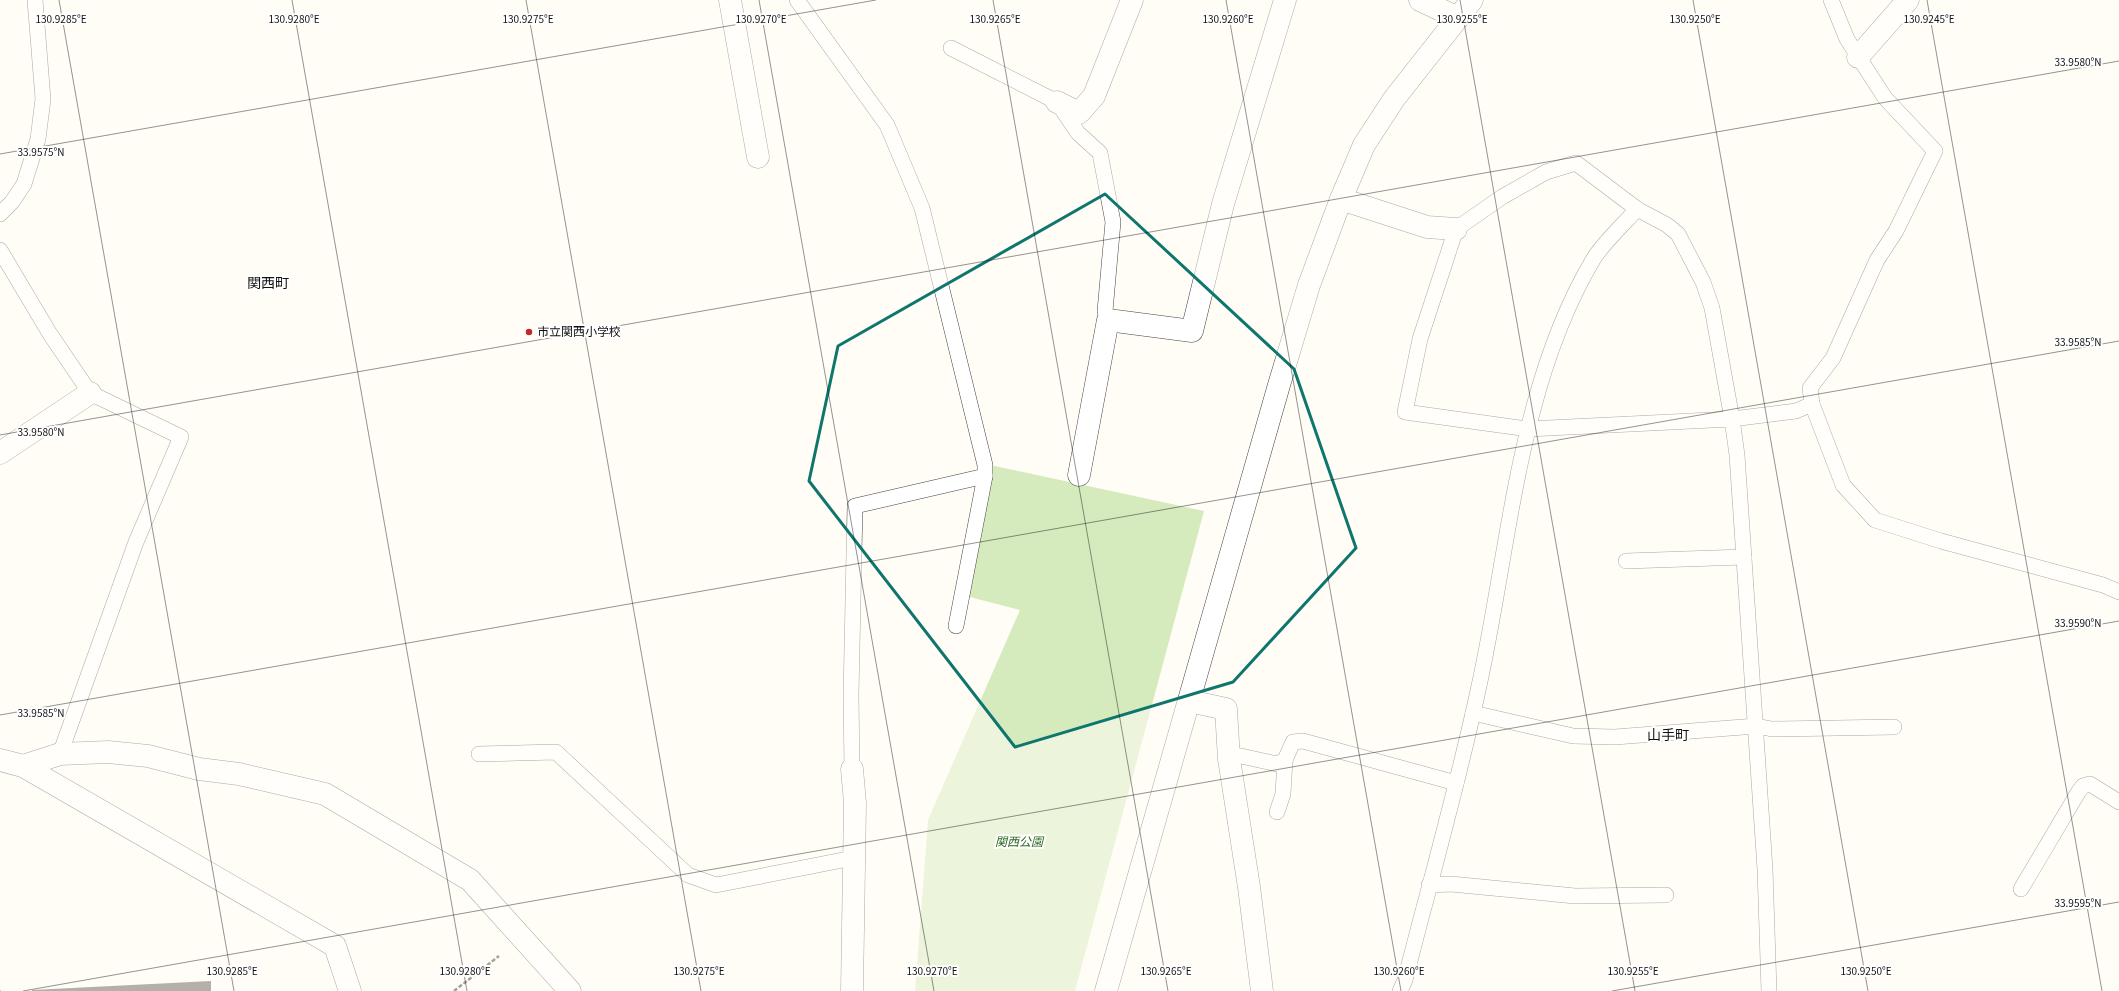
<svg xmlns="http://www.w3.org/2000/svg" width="2119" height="991" viewBox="0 0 2119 991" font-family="Georgia,'Noto Sans JP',serif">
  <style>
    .green { fill: #d5ebbd }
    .building { fill: #5a524d }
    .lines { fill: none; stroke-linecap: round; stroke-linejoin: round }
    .service-casing { stroke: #444; stroke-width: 16 }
    .minor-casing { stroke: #444; stroke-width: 23 }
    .tertiary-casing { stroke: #444; stroke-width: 23 }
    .path { stroke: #333; stroke-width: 2.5; stroke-dasharray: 4 2; stroke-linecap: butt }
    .service { stroke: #fff; stroke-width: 15 }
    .minor { stroke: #fff; stroke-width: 22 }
    .tertiary { stroke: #fff; stroke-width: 22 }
    .marked { fill: none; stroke: #0f766e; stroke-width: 3; stroke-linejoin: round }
    .ticks { fill: none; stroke: #111; stroke-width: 1; stroke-opacity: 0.45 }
    .poi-dot { fill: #c4262e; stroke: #fff; stroke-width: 1.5 }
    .labels { text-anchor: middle; stroke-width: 4; stroke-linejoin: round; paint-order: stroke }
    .poi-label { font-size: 12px; fill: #111; stroke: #fff; text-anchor: start }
    .park-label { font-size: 12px; font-style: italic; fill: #2f6b1f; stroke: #fff }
    .quarter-label { font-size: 14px; fill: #111; stroke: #fff }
    .ticks-label { font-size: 10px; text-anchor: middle; fill: #111; stroke: #fff; stroke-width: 4; stroke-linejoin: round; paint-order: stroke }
  </style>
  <rect width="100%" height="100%" fill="#fffdf5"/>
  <polygon class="green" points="990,465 1204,511 1075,991 915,991 928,820 1020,610 966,596"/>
  <polygon class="building" points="211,981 211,991 32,991 32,990"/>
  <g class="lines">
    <g class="service-casing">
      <g id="service">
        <polyline points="797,0 887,125 922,208 985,465 985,476 855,506 851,695 852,769"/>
        <polyline points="1831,0 1847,39 1885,98 1935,151 1896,231 1877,260 1833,358 1810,388 1812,404 1843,485 1875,520 1941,541 2103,585 2119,592"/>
        <polyline points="951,48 1057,102 1078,133 1100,153 1113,222 1105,311 1108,320"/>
        <polyline points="0,214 12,202 24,184 38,139 43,99 35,0"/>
        <polyline points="0,250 50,334 90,393 181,437 136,542 60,754"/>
        <polyline points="1626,561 1744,557"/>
        <polyline points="956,626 985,476"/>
        <polyline points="1473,713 1573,736 1615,737 1756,726 1772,729 1894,727"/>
        <polyline points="479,754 556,752 688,875 716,885 853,858"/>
        <polyline points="1228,755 1241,756 1277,764 1285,760 1293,742 1303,741 1456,783"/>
        <polyline points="1277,812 1283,794 1285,760"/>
        <polyline points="1429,885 1451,884 1575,896 1666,895"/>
        <polyline points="2021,889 2079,791 2083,786 2090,784 2119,802"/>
        <path d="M1400,991l5,-11c25,-98 53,-195 74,-294 31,-141 39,-301 115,-428 11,-17 29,-33 43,-49"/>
        <polyline points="1769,991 1765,869 1737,455 1732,419 1712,308 1703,282 1678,234 1667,225 1637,209 1576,163 1546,172 1502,197 1456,229 1420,339 1405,412 1528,429 1732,419 1796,411 1812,404"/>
      </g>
    </g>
    <g class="minor-casing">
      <g id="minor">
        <polyline points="730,0 758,157"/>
        <polyline points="1420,0 1458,18"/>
        <polyline points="1858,57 1908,0"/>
        <polyline points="1057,102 1079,113 1094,96 1132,0"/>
        <polyline points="1341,199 1427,227 1456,229"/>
        <polyline points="0,453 90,393"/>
        <polyline points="1079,475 1108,320 1192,331 1223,204 1285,0"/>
        <polyline points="1189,701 1226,709 1229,759 1249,887 1262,991"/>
        <polyline points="0,760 23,766 335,946 350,991"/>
        <polyline points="23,766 60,754 108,752 148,756 199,769 239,774 325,794 470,880 570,991"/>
        <polyline points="852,769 855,803 852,991"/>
      </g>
    </g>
    <g class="tertiary-casing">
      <polyline id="tertiary" points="1106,991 1279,385 1309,285 1341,199 1364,145 1394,99 1472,0"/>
    </g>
    <polyline class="path" points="454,991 499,956"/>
    <use href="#service" class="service"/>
    <use href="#minor" class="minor"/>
    <use href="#tertiary" class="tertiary"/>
  </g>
  <path d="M0 0H2119V991H0ZM1105,194l189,175 62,179 -123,134 -218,65 -206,-266 29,-135z" fill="#fffdf5" fill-opacity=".55" fill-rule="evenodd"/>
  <path class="marked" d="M1105,194l189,175 62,179 -123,134 -218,65 -206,-266 29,-135z"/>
  <path class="ticks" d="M59,0l175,991M292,0l175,991M526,0l175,991M759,0l175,991M993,0l175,991M1226,0l175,991M1460,0l175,991M1693,0l175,991M1927,0l175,991M0,154l876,-154M0,435l2119,-374M0,715l2119,-374M0,990v1M23,991l2096,-370M1612,991l507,-89"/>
  <circle class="poi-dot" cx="529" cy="332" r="4"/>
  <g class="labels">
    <g class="poi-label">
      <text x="537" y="336">市立関西小学校</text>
    </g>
    <g class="park-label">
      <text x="1019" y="846">関西公園</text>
    </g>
    <g class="quarter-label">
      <text x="268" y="288">関西町</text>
      <text x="1668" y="740">山手町</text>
    </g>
  </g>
  <g class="ticks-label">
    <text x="61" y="23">130.9285°E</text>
    <text x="294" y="23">130.9280°E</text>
    <text x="528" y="23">130.9275°E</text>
    <text x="761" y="23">130.9270°E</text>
    <text x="995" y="23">130.9265°E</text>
    <text x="1228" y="23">130.9260°E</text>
    <text x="1462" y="23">130.9255°E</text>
    <text x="1695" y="23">130.9250°E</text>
    <text x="1929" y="23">130.9245°E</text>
    <text x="2078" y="66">33.9580°N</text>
    <text x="41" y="156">33.9575°N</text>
    <text x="2078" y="346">33.9585°N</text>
    <text x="41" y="436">33.9580°N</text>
    <text x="2078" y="627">33.9590°N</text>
    <text x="41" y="717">33.9585°N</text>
    <text x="2078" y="907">33.9595°N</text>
    <text x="232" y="975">130.9285°E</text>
    <text x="465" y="975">130.9280°E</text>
    <text x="699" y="975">130.9275°E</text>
    <text x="932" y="975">130.9270°E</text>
    <text x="1166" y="975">130.9265°E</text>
    <text x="1399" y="975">130.9260°E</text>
    <text x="1633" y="975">130.9255°E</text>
    <text x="1866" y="975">130.9250°E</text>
  </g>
</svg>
